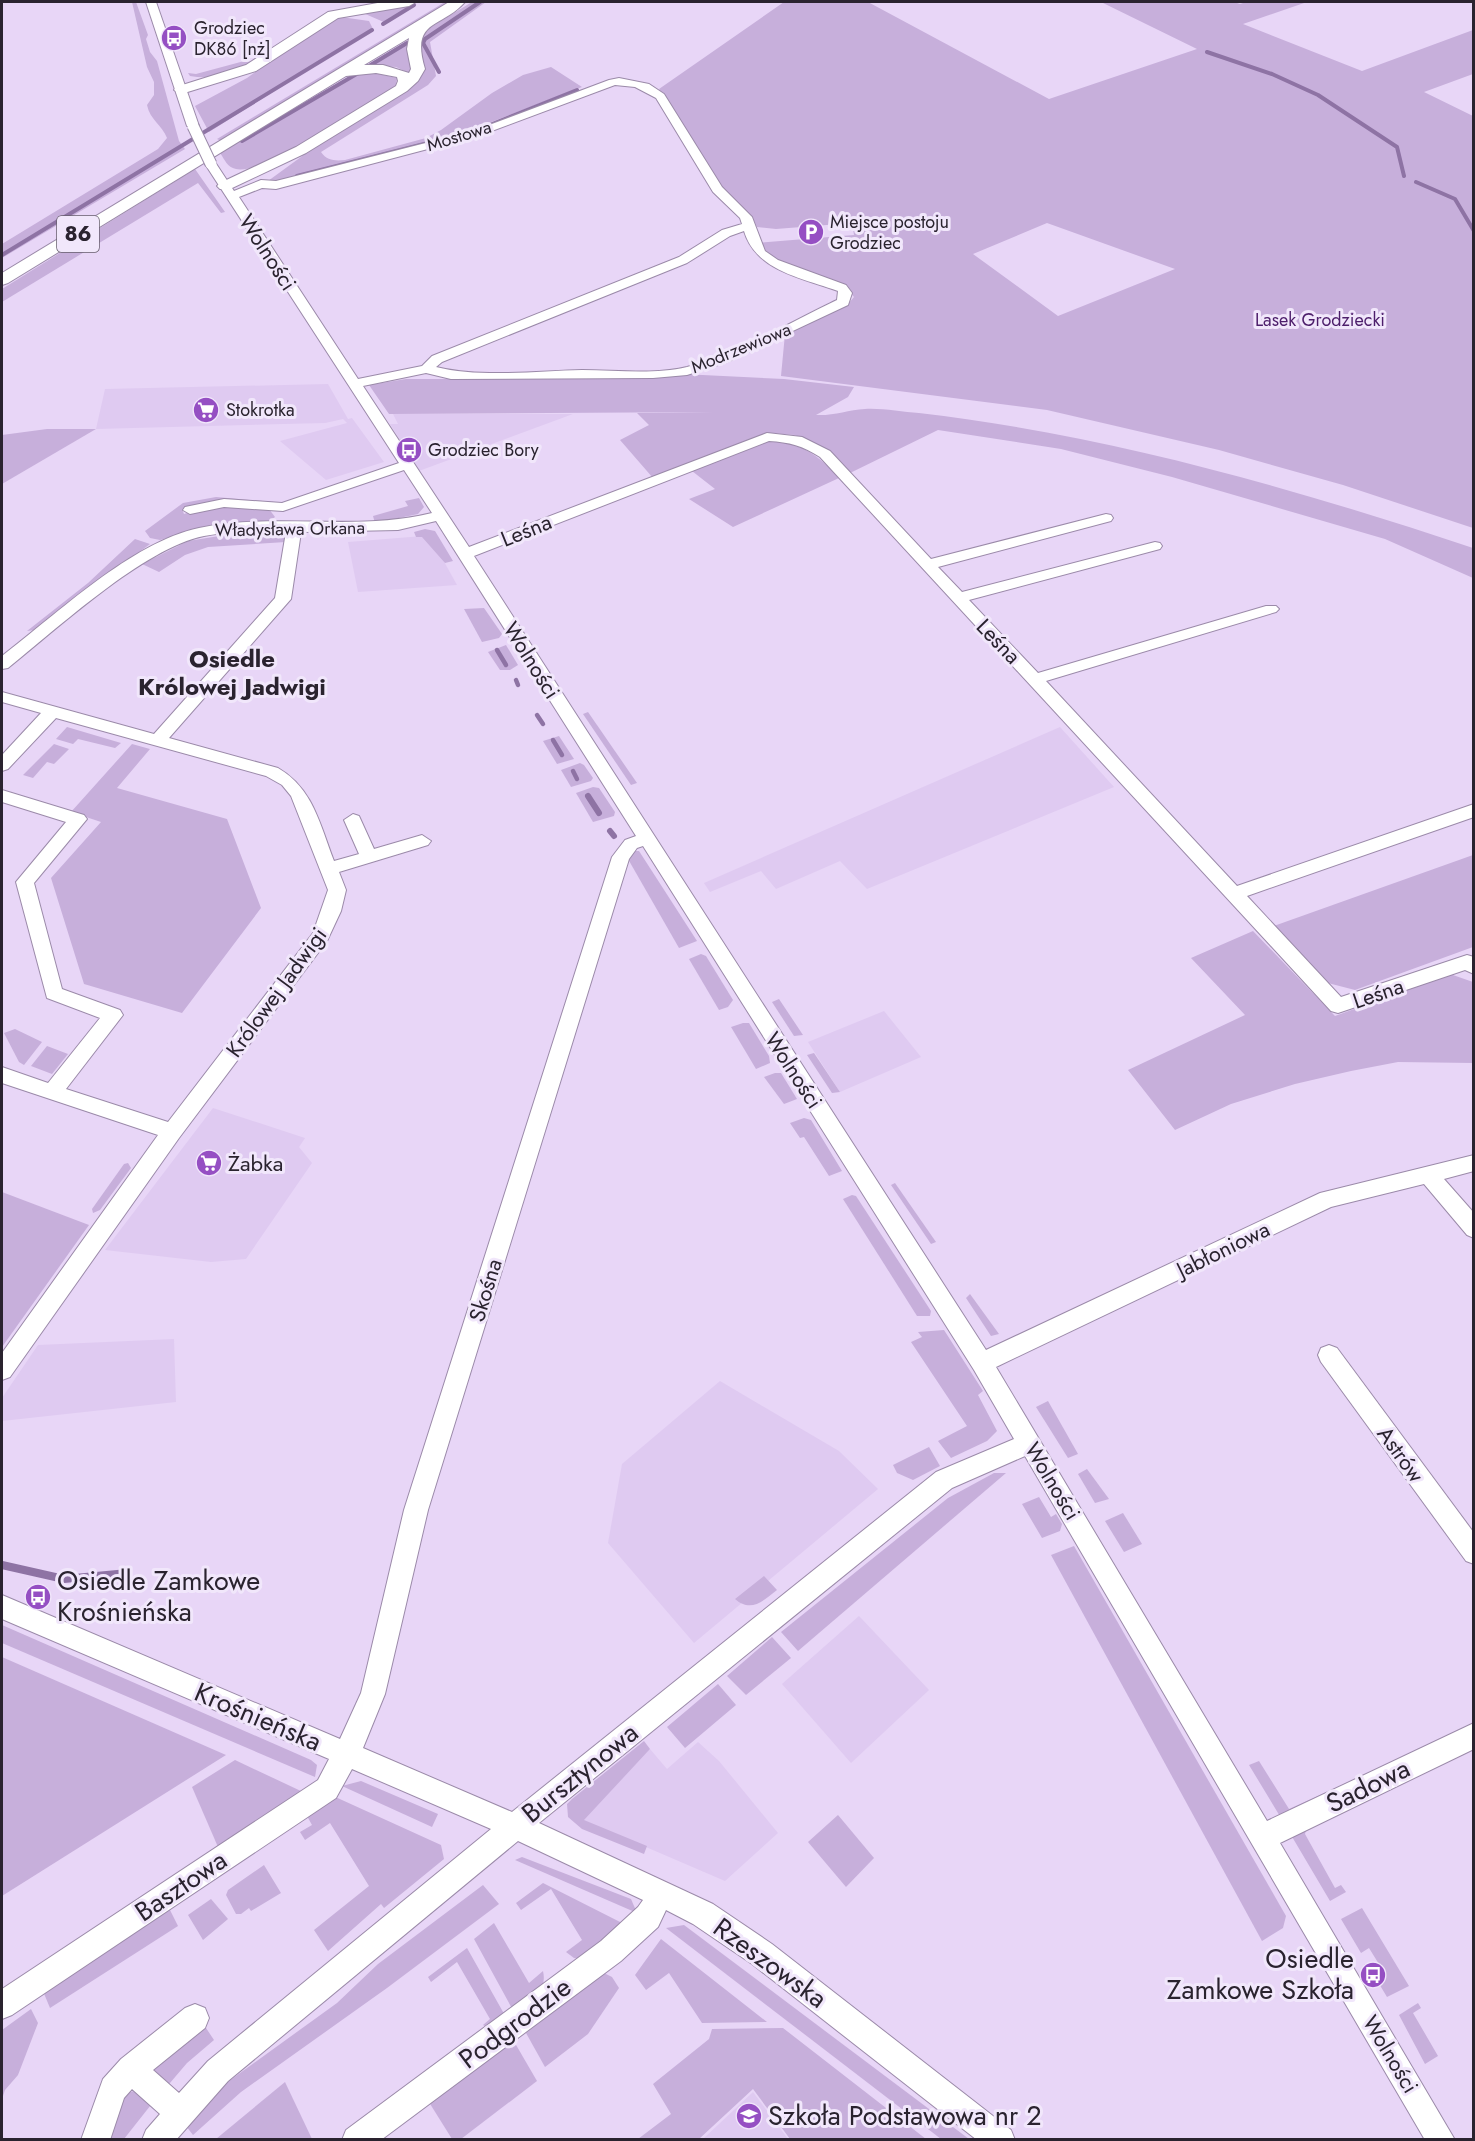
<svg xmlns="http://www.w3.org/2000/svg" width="1475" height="2141" viewBox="0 0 1475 2141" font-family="Jost,sans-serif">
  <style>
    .built { fill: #dfcaf1 }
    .green { fill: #c7afdb; fill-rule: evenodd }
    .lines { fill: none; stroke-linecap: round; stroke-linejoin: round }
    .stream-far3 { stroke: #8e73a4; stroke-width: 4 }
    .stream-far2 { stroke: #8e73a4; stroke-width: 4.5 }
    .stream-far1 { stroke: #8e73a4; stroke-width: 6 }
    .stream { stroke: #8e73a4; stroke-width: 8 }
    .minor-casing { stroke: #9b8aa9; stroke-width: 2 }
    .major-casing { stroke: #9b8aa9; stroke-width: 2 }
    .minor { fill: #fff; fill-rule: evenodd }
    .major { fill: #fff; fill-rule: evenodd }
    .minor-bridge-casing { stroke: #9b8aa9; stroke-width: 13; stroke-linecap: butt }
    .minor-bridge { stroke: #fff; stroke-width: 11 }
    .labels { text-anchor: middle; stroke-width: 6; stroke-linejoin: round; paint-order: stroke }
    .far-poi-label { font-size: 18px; fill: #2a232f; stroke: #f1e7fb; text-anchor: start }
    .far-street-label { font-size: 18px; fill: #2a232f; stroke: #f1e7fb }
    .far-park-label { font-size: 18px; fill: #4d1e6b; stroke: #f1e7fb }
    .shield { fill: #f1e7fb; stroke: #665e6c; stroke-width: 1.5 }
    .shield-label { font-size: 21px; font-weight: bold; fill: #2a232f }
    .street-label { font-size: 22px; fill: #2a232f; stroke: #f1e7fb }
    .poi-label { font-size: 22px; fill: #2a232f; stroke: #f1e7fb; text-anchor: start }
    .neighbourhood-label { font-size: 24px; font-weight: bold; fill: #2a232f; stroke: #f1e7fb }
    .near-poi-label { font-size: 27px; fill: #2a232f; stroke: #f1e7fb; text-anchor: start }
    .near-street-label { font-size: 27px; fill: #2a232f; stroke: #f1e7fb }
  </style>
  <rect width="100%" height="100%" fill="#e8d6f7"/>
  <g class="built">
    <polygon points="328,384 348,419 352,418 384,462 326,480 280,441 347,423 343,419 325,423 96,429 105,389"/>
    <polygon points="393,414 573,414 419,471 390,424 398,424"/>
    <polygon points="423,536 437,549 457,585 358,592 348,542"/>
    <polygon points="1060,727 1114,787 867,889 840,861 776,889 761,871 710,892 704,883"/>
    <polygon points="884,1011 921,1057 840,1092 808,1042"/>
    <polygon points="213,1108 305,1138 299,1147 312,1163 246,1259 211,1262 105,1250"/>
    <polygon points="174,1339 176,1402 2,1421 2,1398 38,1345"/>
    <polygon points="720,1381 839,1451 878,1489 694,1643 608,1543 622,1464"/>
    <polygon points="859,1616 929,1690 851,1763 782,1684"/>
    <polygon points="698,1742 719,1761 778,1833 725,1881 583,1820 650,1749 667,1769"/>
    <polygon points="753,2092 788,2139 703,2139"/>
  </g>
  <g class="green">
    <path d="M132,2h4l12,33 -2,4 4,13 7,9 22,80 6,8 -183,109v-14l156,-95 9,-11c-5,-13 -17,-18 -20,-33l7,-10v-13l-7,-15z"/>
    <polygon points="445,2 450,2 221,141 217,139"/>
    <path d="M472,2h14l-56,40 6,34 -8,9 -107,67c6,9 15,9 24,8l81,-22 15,-8 51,-37 31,-18 28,-8 31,20 -119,46 -181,48h-14l48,-35 101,-64 4,-7 -2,-35 12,-13z"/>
    <path d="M784,2h84l181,97 148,-50 -96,-47h133l6,2 6,-2h61l-64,22 119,47 111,-41v44l-49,18 49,24v412l-130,-43 -124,-35 -172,-40 -266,-34 4,-42 63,-30 6,-7 -11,-13 -64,-23 -24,-18 99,-8 -2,-12 -76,6 -19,-2 -5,-10 -32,-27 -61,-101zM1047,223l128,46 -117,47 -85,-62z"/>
    <polygon points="417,4 386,23 363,13"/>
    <polygon points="341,17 369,21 373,29 209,132 195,106 247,78 324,23"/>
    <polygon points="408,43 411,74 396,67 370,65"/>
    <path d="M248,60l4,3c-20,11 -39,17 -62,13l-2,-3 8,1z"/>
    <path d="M370,72l27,6 -1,10c-27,16 -134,88 -160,81 -9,-2 -11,-9 -16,-16l18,-11 117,-67z"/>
    <polygon points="195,169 225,212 221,213 198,183 2,302 2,289"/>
    <path d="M682,374l102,5 70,8 -6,10 -32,18c17,1 32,-5 49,-6 17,-1 37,3 54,4 189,22 374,75 554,135v30l-88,-39 -213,-62 -111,-28 -123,-19 -90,44 -29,-28 -24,-11 -24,-2 -118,45 -33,-38 29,-15 -12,-12 76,-1 -324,2 -20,-29 37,-6h132z"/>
    <polygon points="47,429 96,429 2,484 2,435"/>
    <path d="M773,440c32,6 44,14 66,38l-106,49 -44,-28 26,-10 -23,-18z"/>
    <polygon points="216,497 275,502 215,501 182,509 184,514 212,505 269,509 275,517 269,522 208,526 160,540 150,538 145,531 183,503"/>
    <polygon points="419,498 424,507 418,514 375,523 373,516 408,506 405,501"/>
    <polygon points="425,529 435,531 453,561 445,563 422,537 416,537 414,532"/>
    <polygon points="244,532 288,532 286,542 208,547 185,555 159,572 142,564 188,541"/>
    <polygon points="135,539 150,544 35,630 27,631 88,583"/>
    <polygon points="484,608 502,634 499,638 482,642 464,609"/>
    <polygon points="506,645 518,665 510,670 500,670 488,652"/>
    <polygon points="588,712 637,783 631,785 583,714"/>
    <polygon points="67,727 121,743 115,748 78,739 73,744 56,739"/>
    <polygon points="559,736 574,759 557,764 543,741"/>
    <polygon points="54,744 69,749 54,764 47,762 33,778 23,775"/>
    <polygon points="132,744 150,749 117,788 227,819 261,908 182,1013 84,984 51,878 101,822 71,812"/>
    <polygon points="580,763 584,765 593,778 591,781 571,787 561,770"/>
    <polygon points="593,787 599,788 615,812 614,816 593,822 576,793"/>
    <polygon points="634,851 639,851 697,941 679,948 628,859"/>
    <polygon points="1473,855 1473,947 1355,990 1324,982 1271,927"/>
    <polygon points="1253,931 1335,1016 1450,974 1473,982 1473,1063 1398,1062 1351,1071 1295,1084 1231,1104 1175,1130 1128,1070 1245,1015 1191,958"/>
    <polygon points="701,954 706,956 733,1000 728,1007 719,1010 689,959"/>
    <polygon points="779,999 803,1035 794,1036 772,1002"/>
    <polygon points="743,1023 749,1023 769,1056 770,1063 756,1069 731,1027"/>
    <polygon points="15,1029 42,1042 24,1065 19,1062 4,1033"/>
    <polygon points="47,1046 68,1054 52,1074 31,1066"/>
    <polygon points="814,1053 840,1092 832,1093 807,1055"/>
    <polygon points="775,1073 781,1073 797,1099 784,1104 764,1077"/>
    <polygon points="804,1118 811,1120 842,1171 829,1176 804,1137 800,1138 790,1123"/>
    <polygon points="128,1163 131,1168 100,1210 93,1213 92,1209 124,1164"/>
    <polygon points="895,1183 936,1242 931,1244 891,1185"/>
    <polygon points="2,1192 89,1225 2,1347"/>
    <polygon points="852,1195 856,1196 931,1311 930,1316 917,1316 843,1199"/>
    <polygon points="970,1294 999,1334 991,1336 966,1298"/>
    <polygon points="944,1330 983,1391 978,1395 997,1431 987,1441 951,1458 938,1441 967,1426 911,1342 922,1337 918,1332"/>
    <polygon points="1048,1401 1078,1454 1068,1458 1036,1407"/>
    <polygon points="929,1447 940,1466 913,1480 897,1473 893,1465"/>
    <polygon points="1087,1469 1109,1499 1095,1503 1078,1474"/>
    <polygon points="994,1473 1006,1473 798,1651 781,1632 948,1498"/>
    <polygon points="1039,1497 1051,1517 1056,1514 1062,1524 1060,1531 1042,1538 1022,1504"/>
    <polygon points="1123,1513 1142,1544 1124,1552 1105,1521"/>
    <polygon points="1074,1546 1286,1916 1283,1928 1262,1941 1051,1555"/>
    <path d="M764,1576l13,14c-14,11 -26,23 -42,9z"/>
    <polygon points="2,1625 311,1760 317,1765 315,1777 2,1643"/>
    <polygon points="772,1637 791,1658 746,1695 727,1676"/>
    <polygon points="2,1657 226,1755 2,1896"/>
    <polygon points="718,1684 736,1705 685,1748 667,1727"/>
    <polygon points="644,1741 650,1749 584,1820 647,1846 644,1854 582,1829 568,1817 567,1804 572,1799"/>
    <polygon points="235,1760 303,1792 218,1847 192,1787"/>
    <polygon points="1259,1761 1289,1809 1355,1779 1281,1818 1249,1765"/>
    <polygon points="361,1781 438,1814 432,1827 342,1786"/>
    <polygon points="331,1795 441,1845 444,1859 384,1908 381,1904 328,1951 314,1930 369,1886 330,1823 305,1840 300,1832 312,1825 307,1816"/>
    <polygon points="838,1815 874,1858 846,1887 808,1842"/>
    <polygon points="1307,1827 1305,1834 1335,1888 1341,1885 1346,1892 1330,1901 1291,1835"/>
    <polygon points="522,1857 631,1899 637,1913 515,1860"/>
    <polygon points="264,1865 281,1893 251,1911 249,1908 241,1914 236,1914 226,1895 228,1890"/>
    <polygon points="543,1883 626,1925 582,1959 574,1958 566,1952 582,1940 551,1889 521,1910 516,1903"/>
    <polygon points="483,1885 499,1904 387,1988 241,2092 193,2135 186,2126 198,2108 229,2081 337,2003 378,1964"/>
    <polygon points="211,1899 228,1919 203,1940 188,1915"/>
    <polygon points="165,1900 178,1926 50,2008 40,1984"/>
    <polygon points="1362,1908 1409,1986 1387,1997 1375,1977 1382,1969 1369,1948 1361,1953 1341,1919"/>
    <path d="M494,1923l35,60 14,-12c5,21 -14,31 -28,43l-41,-75z"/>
    <polygon points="684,1925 969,2139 941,2139 666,1928"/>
    <polygon points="661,1939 767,2022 702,2023 669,1973 646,1990 635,1975"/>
    <polygon points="467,1948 507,2019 488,2028 483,2025 490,2019 457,1962 431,1982 428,1977"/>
    <polygon points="604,1973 612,1977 619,1988 588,2034 545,2067 526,2033"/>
    <polygon points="1418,2003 1421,2008 1413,2013 1438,2056 1425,2064 1399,2015"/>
    <polygon points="31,2009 38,2023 18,2075 5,2090 2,2099 2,2030"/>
    <polygon points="204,2025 214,2040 187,2063 164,2090 147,2065"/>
    <polygon points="783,2028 926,2139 790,2139 753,2089 699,2139 638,2139 671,2114 653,2084 709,2039 712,2029"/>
    <polygon points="512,2038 537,2081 461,2139 452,2139 427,2099"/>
    <polygon points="285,2082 312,2139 216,2139"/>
    <polygon points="134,2091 142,2092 154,2101 124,2139 104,2140 124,2094"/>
  </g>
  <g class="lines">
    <g class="stream-far3">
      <polyline points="383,24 414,5"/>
      <polyline points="1207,52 1272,74 1318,95 1397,147 1404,176"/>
      <polyline points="369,66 407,43"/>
      <polyline points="439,72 423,43 425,39 480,2"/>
      <polyline points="480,129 577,90"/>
      <polyline points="242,141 360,72"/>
      <polyline points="297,176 444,139"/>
      <polyline points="1416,182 1455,199 1474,231"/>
      <polyline points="2,255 372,30"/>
    </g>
    <g class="stream-far2">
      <polyline points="497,650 506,665"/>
      <polyline points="516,680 518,685"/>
      <polyline points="537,715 543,724"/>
      <polyline points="553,740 562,755"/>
      <polyline points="573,771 577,779"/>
    </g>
    <g class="stream-far1">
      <polyline points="588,796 599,813"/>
      <polyline points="610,831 614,836"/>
    </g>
    <polyline class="stream" points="2,1565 64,1579 128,1573"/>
    <g class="minor-casing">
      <g id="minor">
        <polygon points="146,2 156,2 199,126 197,128 187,126"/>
        <path d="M619,78l30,6 15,10 58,93 30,30 13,34 13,9 68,25 6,8 -4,12 -121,57 -40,13 -34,3 -202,1 -25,-6 -63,13 106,161 298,-114 35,4 28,14 101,108 175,-45 5,1 2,3 -2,3 -173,46 24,25 193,-50 5,1 2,3 -2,3 -191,51 69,73 228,-67h10l3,3 -3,3 -230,69 191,205 237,-82v13l-227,79 94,101 126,-42 7,2v17l-9,-4 -127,43 -7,-2 -511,-554c-17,-11 -31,-15 -51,-16l-295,115 512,794 334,-157 154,-38v16l-30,8 30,34v25l-7,-3 -43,-51 -93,23 -335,160 271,454 207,-98v26l-194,94 175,297h-30l-400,-684 -73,32 -413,335 174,81 59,40 239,186 4,10h-38l-225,-176 -59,-40 -27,-14 -8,17 -37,34 -240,179h-39l4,-10 255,-189 37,-34 5,-7 -125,-59 -290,240 -52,59h-34l4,-10 14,-16 -28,-25 -8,9 -14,42h-29l22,-61 18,-20 64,-51 10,-4 10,4 4,10 -4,10 -52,42 26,23 29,-32 283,-232 -139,-60 -16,29 -324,217 -10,4v-30l316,-209 11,-21 -327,-140v-24l338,144 21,-46 43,-183 208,-653 13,-17 11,-4 -200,-315 -38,9 -97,2 -10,67 -122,139 109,30c35,20 42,57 56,93l25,-7 -15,-34 9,-6 6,2 15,33 48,-14 9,6 -3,4 -89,27 7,18 -5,21 -14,30 -148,197 -169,239 -8,3v-27l156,-218 -156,-52v-16l46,16 52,-65 -53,-20 -31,-116 50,-60 -64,-20v-12l82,25 3,4 -53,64 28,106 58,21 3,5 -57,74 102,33 145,-189 15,-43 -37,-94 -9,-11 -16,-9 -210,-58 -48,51 -6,2v-16l39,-42 -39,-11v-10l152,42 121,-136 11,-66c-27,0 -55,-1 -82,4 -60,12 -147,93 -196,132l-6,1v-13c55,-42 130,-114 197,-128 77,-16 157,4 233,-15l-28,-43 -121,41 -59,-4 -34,7 -7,-4 2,-3 39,-8 58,4 117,-40 -194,-299 2,-2h8l19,29 27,-11 15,1 197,-50 136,-51zM615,85l20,2 21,11 57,94 27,26 2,6 -20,6 -43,27 -247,99 -10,10 -64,13 -119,-182 23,-9 14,1 205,-54zM744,231c12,40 58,47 94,60l-1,9c-48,23 -98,53 -150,67 -33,8 -72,3 -105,3 -46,1 -103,8 -146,-3l6,-5 245,-99 43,-27zM643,846l331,524 40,69 -78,33 -424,340 -149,-64 22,-54 43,-184 201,-651 8,-11z"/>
        <polygon points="1329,1345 1337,1348 1474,1533 1474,1564 1466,1561 1321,1362 1318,1355 1321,1348"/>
      </g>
    </g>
    <g class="major-casing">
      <g id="major">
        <polygon points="383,2 416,2 409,6 338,18 256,71 181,94 174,90 176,87 246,65 328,12"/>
        <path d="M449,2h16c-24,27 -55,17 -40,67l-7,12 -11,10 -101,62 -76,36h-10l-3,-3 3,-3 76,-36 100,-61 2,-5 -1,-4 -21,-4 -30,3 -338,207 -6,2v-12zM409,38l-2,11 4,20 -2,4 -26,-8h-19z"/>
      </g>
    </g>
    <use href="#minor" class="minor"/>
    <use href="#major" class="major"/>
    <g class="minor-bridge-casing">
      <polyline id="minor-bridge" points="193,126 211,164"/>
    </g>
    <use href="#minor-bridge" class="minor-bridge"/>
  </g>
  <defs>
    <g id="bus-disc" transform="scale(1.35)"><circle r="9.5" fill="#954fc3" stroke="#f1e7fb"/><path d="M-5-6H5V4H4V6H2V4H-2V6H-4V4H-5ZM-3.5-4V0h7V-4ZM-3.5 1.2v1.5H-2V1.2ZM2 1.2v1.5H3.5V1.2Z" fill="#fff"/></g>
    <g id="parking-disc" transform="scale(1.35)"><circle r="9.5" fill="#954fc3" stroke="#f1e7fb"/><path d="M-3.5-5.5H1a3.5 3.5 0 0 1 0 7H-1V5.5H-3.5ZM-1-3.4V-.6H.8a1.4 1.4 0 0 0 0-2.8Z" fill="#fff"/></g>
    <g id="supermarket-disc" transform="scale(1.35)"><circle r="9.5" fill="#954fc3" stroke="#f1e7fb"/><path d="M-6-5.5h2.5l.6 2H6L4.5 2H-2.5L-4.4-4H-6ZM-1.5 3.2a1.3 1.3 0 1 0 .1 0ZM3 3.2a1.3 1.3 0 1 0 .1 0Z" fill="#fff"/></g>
    <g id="school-disc" transform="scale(1.35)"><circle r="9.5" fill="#954fc3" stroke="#f1e7fb"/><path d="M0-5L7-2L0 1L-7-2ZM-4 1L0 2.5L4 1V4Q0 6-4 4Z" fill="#fff"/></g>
  </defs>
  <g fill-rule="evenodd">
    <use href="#bus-disc" x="174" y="38"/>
    <use href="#parking-disc" x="811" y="232"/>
    <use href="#supermarket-disc" x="206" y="410"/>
    <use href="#bus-disc" x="409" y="450"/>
    <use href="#supermarket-disc" x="209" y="1163"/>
    <use href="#bus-disc" x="38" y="1597"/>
    <use href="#bus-disc" x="1373" y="1975"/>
    <use href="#school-disc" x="749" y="2116"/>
  </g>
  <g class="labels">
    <g class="far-poi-label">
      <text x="194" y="34">Grodziec<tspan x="194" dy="21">DK86 [nż]</tspan></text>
      <text x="830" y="228">Miejsce postoju<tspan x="830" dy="21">Grodziec</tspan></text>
      <text x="226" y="416">Stokrotka</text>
      <text x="428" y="456">Grodziec Bory</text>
    </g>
    <g class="far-street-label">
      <text transform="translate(459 136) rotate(-17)" y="6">Mostowa</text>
      <text transform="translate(741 348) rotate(-22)" y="6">Modrzewiowa</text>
      <text transform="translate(290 529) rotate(-1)" y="6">Władysława Orkana</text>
    </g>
    <g class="far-park-label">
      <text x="1320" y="326">Lasek Grodziecki</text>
    </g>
    <rect class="shield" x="57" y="216" width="42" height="36" rx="4.5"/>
    <g class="shield-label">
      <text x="78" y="241">86</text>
    </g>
    <g class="street-label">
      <text transform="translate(268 252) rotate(57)" y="8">Wolności</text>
      <text transform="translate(526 530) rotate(-22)" y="8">Leśna</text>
      <text transform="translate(999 641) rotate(46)" y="8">Leśna</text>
      <text transform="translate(532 660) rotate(58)" y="8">Wolności</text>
      <text transform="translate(276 992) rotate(-54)" y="8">Królowej Jadwigi</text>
      <text transform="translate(1378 993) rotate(-19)" y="8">Leśna</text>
      <text transform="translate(794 1070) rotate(57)" y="8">Wolności</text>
      <text transform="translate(1223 1249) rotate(-26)" y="8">Jabłoniowa</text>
      <text transform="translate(485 1290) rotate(-73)" y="8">Skośna</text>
      <text transform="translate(1401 1454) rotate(54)" y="8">Astrów</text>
      <text transform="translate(1053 1481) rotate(59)" y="8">Wolności</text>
      <text transform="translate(1391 2054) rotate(59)" y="8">Wolności</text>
    </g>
    <g class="poi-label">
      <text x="228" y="1171">Żabka</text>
    </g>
    <g class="neighbourhood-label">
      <text x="232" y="667">Osiedle<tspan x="232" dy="28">Królowej Jadwigi</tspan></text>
    </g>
    <g class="near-poi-label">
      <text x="57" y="1590">Osiedle Zamkowe<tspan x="57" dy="31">Krośnieńska</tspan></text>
      <text x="1354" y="1968" text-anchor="end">Osiedle<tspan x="1354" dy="31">Zamkowe Szkoła</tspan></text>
      <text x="768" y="2125">Szkoła Podstawowa nr 2</text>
    </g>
    <g class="near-street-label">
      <text transform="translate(258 1717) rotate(23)" y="9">Krośnieńska</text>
      <text transform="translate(580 1773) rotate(-39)" y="9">Bursztynowa</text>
      <text transform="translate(1368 1786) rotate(-26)" y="9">Sadowa</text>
      <text transform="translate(181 1886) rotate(-34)" y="9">Basztowa</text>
      <text transform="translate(770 1963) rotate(36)" y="9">Rzeszowska</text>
      <text transform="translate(515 2023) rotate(-37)" y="9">Podgrodzie</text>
    </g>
  </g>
  <rect width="1475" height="2141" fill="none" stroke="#2a232f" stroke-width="6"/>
</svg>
